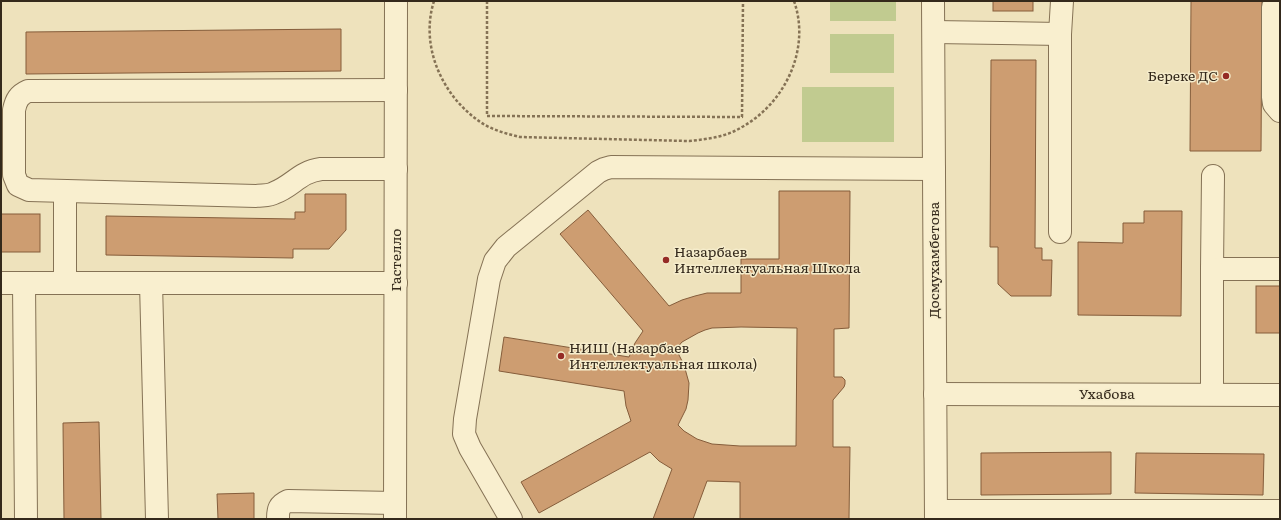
<svg xmlns="http://www.w3.org/2000/svg" width="1281" height="520" viewBox="0 0 1281 520" font-family="Literata,serif">
  <style>
    .green { fill: #c1cb90 }
    .building { fill: #cd9d71; stroke: #855d3b; fill-rule: evenodd }
    .lines { fill: none; stroke-linecap: round; stroke-linejoin: round }
    .minor-casing { stroke: #857255; stroke-width: 24 }
    .path { stroke: #857255; stroke-width: 2.5; stroke-dasharray: 3 2; stroke-linecap: butt }
    .minor { stroke: #f9efcf; stroke-width: 22 }
    .poi-dot { fill: #952b25; stroke: #f5eccb; stroke-width: 1.5 }
    .labels { text-anchor: middle; stroke-width: 3; stroke-linejoin: round; paint-order: stroke }
    .poi-label { font-size: 14px; fill: #34291b; stroke: #f5eccb; text-anchor: start }
    .street-label { font-size: 14px; fill: #34291b; stroke: #f5eccb }
  </style>
  <rect width="100%" height="100%" fill="#eee2bc"/>
  <g class="green">
    <rect x="830" y="1" width="66" height="20"/>
    <rect x="830" y="34" width="64" height="39"/>
    <rect x="802" y="87" width="92" height="55"/>
  </g>
  <g class="building">
    <rect x="993" y="1" width="40" height="10"/>
    <polygon points="1191,1 1262,1 1261,151 1190,151"/>
    <polygon points="341,29 341,71 26,74 26,32"/>
    <polygon points="991,60 1036,60 1035,248 1042,248 1042,260 1052,260 1051,296 1011,296 998,284 998,247 990,247"/>
    <path d="M779,191h71l-1,137 -15,1v48h8l3,3v4l-1,3 -11,13v47h17l-1,72h-109v-37l-33,-1 -14,38h-40l19,-50 -13,-8 -9,-9 -111,61 -18,-31 110,-61 -5,-15 -2,-15 -125,-20 5,-34 125,20 6,-14 8,-12 -83,-97 28,-24 81,96 13,-6 13,-4 12,-3h34v-34h38zM741,327l56,1 -1,118h-56l-28,-2 -15,-5 -13,-8 -6,-6 8,-16 2,-9 1,-17 -5,-18 -8,-16 6,-7 16,-9 7,-3 7,-2z"/>
    <polygon points="305,194 346,194 346,230 329,249 293,249 293,258 106,255 106,216 295,219 295,212 305,212"/>
    <polygon points="1144,211 1182,211 1181,316 1078,315 1078,242 1123,243 1123,223 1144,223"/>
    <rect x="1" y="214" width="39" height="38"/>
    <rect x="1256" y="286" width="24" height="47"/>
    <polygon points="99,422 101,519 64,519 63,423"/>
    <polygon points="1111,452 1111,494 981,495 981,453"/>
    <polygon points="1136,453 1264,454 1263,495 1135,493"/>
    <polygon points="254,493 254,519 218,519 217,494"/>
  </g>
  <g class="lines">
    <g class="minor-casing">
      <g id="minor">
        <polyline points="933,1 936,519"/>
        <polyline points="1273,7 1273,97 1274,104 1280,111"/>
        <polyline points="934,32 1060,34"/>
        <path d="M396,169h-75c-22,3 -28,17 -47,24 -5,3 -12,2 -18,3l-227,-6 -11,-5 -4,-10v-65c2,-10 5,-15 14,-19l368,-1"/>
        <polyline points="1213,176 1212,269 1280,269"/>
        <polyline points="65,191 65,283"/>
        <polyline points="1060,232 1060,34 1062,1"/>
        <polyline points="1212,269 1212,394"/>
        <polyline points="1,283 396,283"/>
        <polyline points="24,283 26,519"/>
        <polyline points="151,283 157,519"/>
        <polyline points="935,394 1280,395"/>
        <polyline points="936,511 1280,511"/>
        <path d="M278,519c0,-10 1,-14 10,-18l107,2"/>
        <polyline points="395,519 396,1"/>
        <polyline points="511,519 470,448 464,434 465,419 489,279 495,261 506,247 598,172 604,169 611,167 934,169"/>
      </g>
    </g>
    <g class="path">
      <path d="M434,1c-15,47 10,99 51,124 11,6 23,9 35,12l169,4c19,-2 37,-4 53,-14 43,-24 69,-78 52,-126"/>
      <polyline points="487,1 487,116 742,117 743,1"/>
    </g>
    <use href="#minor" class="minor"/>
  </g>
  <g class="poi-dot">
    <circle cx="1226" cy="76" r="4"/>
    <circle cx="666" cy="260" r="4"/>
    <circle cx="561" cy="356" r="4"/>
  </g>
  <g class="labels">
    <g class="poi-label">
      <text x="1218" y="81" text-anchor="end">Береке ДС</text>
      <text x="674" y="257">Назарбаев<tspan x="674" dy="16">Интеллектуальная Школа</tspan></text>
      <text x="569" y="353">НИШ (Назарбаев<tspan x="569" dy="16">Интеллектуальная школа)</tspan></text>
    </g>
    <g class="street-label">
      <text transform="translate(396 260) rotate(-90)" y="5">Гастелло</text>
      <text transform="translate(934 260) rotate(-90)" y="5">Досмухамбетова</text>
      <text x="1107" y="399">Ухабова</text>
    </g>
  </g>
  <rect width="1281" height="520" fill="none" stroke="#34291b" stroke-width="4"/>
</svg>
